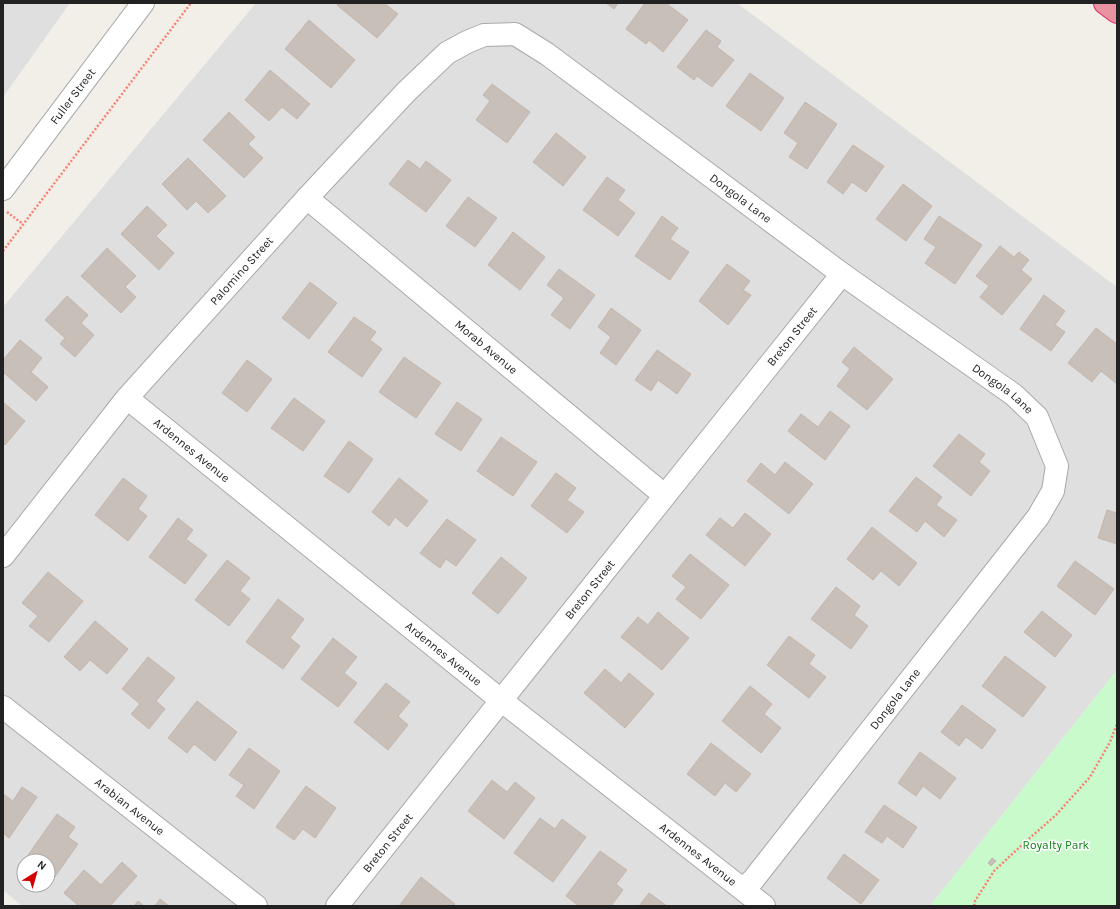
<svg xmlns="http://www.w3.org/2000/svg" width="1120" height="909" viewBox="0 0 1120 909" font-family="Karla,sans-serif">
  <style>
    .residential { fill: #e0dfdf; fill-rule: evenodd }
    .park { fill: #c8facc }
    .building { fill: #c7bfb8; stroke: #c4b6ab }
    .lines { fill: none; stroke-linecap: round; stroke-linejoin: round }
    .minor-casing { stroke: #a9a9a9; stroke-width: 24 }
    .highway-casing { stroke: #dc2a67; stroke-width: 24 }
    .path { stroke: #fa8072; stroke-width: 2.5; stroke-dasharray: 2 2; stroke-linecap: butt }
    .minor { stroke: #fff; stroke-width: 22 }
    .highway { stroke: #e892a2; stroke-width: 22 }
    .labels { text-anchor: middle; stroke-width: 3; stroke-linejoin: round; paint-order: stroke }
    .street-label { font-size: 12px; fill: #222; stroke: #fff }
    .park-label { font-size: 12px; fill: #0c8416; stroke: #fff }
  </style>
  <rect width="100%" height="100%" fill="#f2efe9"/>
  <g class="residential">
    <polygon points="3,3 70,3 3,97"/>
    <path d="M256,3h481l380,284v383l-187,236h-908l-19,-16v-583zM24,861h24v24h-24z"/>
  </g>
  <polygon class="park" points="1117,670 1117,906 930,906"/>
  <g class="building">
    <polygon points="338,3 384,3 398,14 377,38 337,5"/>
    <polygon points="606,3 618,3 614,9"/>
    <polygon points="645,3 666,3 688,20 663,52 649,40 646,44 626,29"/>
    <polygon points="309,20 355,60 331,88 285,49"/>
    <polygon points="706,30 721,41 717,47 734,60 712,87 697,76 694,80 677,67"/>
    <polygon points="270,70 310,104 297,119 282,107 269,121 245,100"/>
    <polygon points="750,73 784,98 761,131 726,106"/>
    <polygon points="492,84 530,112 507,143 476,120 490,101 483,95"/>
    <polygon points="805,102 837,124 807,169 789,157 798,143 784,133"/>
    <polygon points="229,112 255,137 248,144 263,158 244,178 203,140"/>
    <polygon points="556,133 586,157 563,186 533,162"/>
    <polygon points="853,145 884,166 866,192 852,182 843,194 827,182"/>
    <polygon points="188,158 226,196 208,213 196,201 187,210 162,184"/>
    <polygon points="408,160 420,169 426,161 451,180 426,212 389,184"/>
    <polygon points="607,177 625,190 618,200 635,213 618,236 583,210"/>
    <polygon points="903,184 932,206 906,241 876,219"/>
    <polygon points="468,197 497,218 475,247 446,226"/>
    <polygon points="147,206 167,225 156,236 174,253 159,270 121,234"/>
    <polygon points="662,216 678,228 670,239 689,252 670,280 635,256"/>
    <polygon points="939,216 982,245 955,284 925,263 936,247 924,239"/>
    <polygon points="513,232 545,257 520,290 488,265"/>
    <polygon points="1000,246 1014,257 1019,252 1029,260 1021,270 1032,279 1002,315 980,297 989,286 976,276"/>
    <polygon points="107,248 136,276 125,287 136,297 121,313 81,276"/>
    <polygon points="727,264 750,281 743,290 751,295 728,325 699,301"/>
    <polygon points="559,269 595,295 570,329 551,315 564,298 547,285"/>
    <polygon points="310,282 337,303 309,339 282,318"/>
    <polygon points="1044,295 1065,311 1055,325 1065,332 1051,351 1020,329"/>
    <polygon points="67,296 88,315 81,323 94,335 75,357 60,344 65,338 45,320"/>
    <polygon points="611,308 641,330 616,365 600,353 611,337 598,327"/>
    <polygon points="354,317 376,332 370,340 382,349 362,377 328,352"/>
    <polygon points="1096,328 1117,344 1117,384 1101,371 1092,382 1068,363"/>
    <polygon points="20,340 42,358 31,372 48,387 36,401 3,372 3,360"/>
    <polygon points="854,347 893,379 867,410 837,386 850,369 842,362"/>
    <polygon points="657,350 691,374 677,394 658,380 651,391 635,380"/>
    <polygon points="404,357 441,383 416,418 379,392"/>
    <polygon points="247,360 272,379 247,412 222,393"/>
    <polygon points="294,398 325,421 303,451 271,428"/>
    <polygon points="3,402 25,421 5,445 3,443"/>
    <polygon points="457,402 482,419 461,451 435,434"/>
    <polygon points="830,411 850,426 825,460 788,431 801,414 818,427"/>
    <polygon points="959,434 985,454 979,462 990,471 971,496 933,466"/>
    <polygon points="501,437 537,462 513,496 477,471"/>
    <polygon points="349,441 373,459 349,493 324,476"/>
    <polygon points="785,462 813,484 789,514 747,481 761,463 775,475"/>
    <polygon points="556,473 576,488 567,500 584,512 567,533 531,506"/>
    <polygon points="916,477 942,497 936,505 957,520 944,537 925,521 917,532 889,511"/>
    <polygon points="123,478 147,496 138,509 147,516 128,541 95,515"/>
    <polygon points="399,478 428,501 407,527 395,517 389,526 372,512"/>
    <polygon points="1107,510 1117,513 1117,544 1098,538"/>
    <polygon points="745,513 771,534 745,566 706,535 720,518 733,528"/>
    <polygon points="178,518 193,530 186,539 207,555 185,584 149,557"/>
    <polygon points="447,519 476,540 456,566 446,559 440,568 420,553"/>
    <polygon points="872,527 917,563 899,586 881,571 873,580 847,559"/>
    <polygon points="690,554 729,585 701,619 676,599 686,587 672,576"/>
    <polygon points="501,557 527,578 498,614 472,593"/>
    <polygon points="227,560 250,578 240,591 250,599 229,626 195,600"/>
    <polygon points="1075,561 1114,589 1095,615 1057,586"/>
    <polygon points="48,572 83,601 49,642 29,626 38,616 22,603"/>
    <polygon points="836,587 860,606 854,615 868,626 851,649 811,619"/>
    <polygon points="278,599 304,619 290,638 300,646 283,669 246,642"/>
    <polygon points="1042,611 1072,635 1055,657 1024,632"/>
    <polygon points="658,612 689,638 662,670 621,637 638,617 648,625"/>
    <polygon points="95,621 128,649 107,674 90,660 80,671 64,657"/>
    <polygon points="789,636 815,655 809,664 826,677 809,698 767,665"/>
    <polygon points="333,638 357,657 344,673 357,683 338,707 301,679"/>
    <polygon points="1005,656 1046,687 1023,717 982,686"/>
    <polygon points="148,657 175,678 156,701 165,709 149,729 131,714 140,704 122,689"/>
    <polygon points="605,669 621,683 629,673 654,694 625,728 584,693"/>
    <polygon points="386,683 410,702 398,716 408,725 388,750 354,722"/>
    <polygon points="750,686 772,704 764,714 781,728 761,753 722,721"/>
    <polygon points="197,701 237,732 215,761 194,744 187,753 168,738"/>
    <polygon points="962,705 996,730 982,749 966,737 959,746 941,732"/>
    <polygon points="711,743 751,774 736,792 725,783 715,796 687,774"/>
    <polygon points="249,748 280,771 254,809 236,796 244,785 229,775"/>
    <polygon points="920,752 956,778 940,799 923,786 916,796 898,783"/>
    <polygon points="492,780 507,792 515,782 535,798 504,839 468,811"/>
    <polygon points="306,786 336,808 315,838 303,829 294,840 276,827"/>
    <polygon points="22,787 37,797 9,838 3,833 3,794 13,801"/>
    <polygon points="884,805 917,827 903,848 887,836 882,843 865,832"/>
    <polygon points="57,814 75,827 68,837 78,844 54,878 48,874 48,861 30,861 26,858"/>
    <polygon points="540,818 555,829 562,819 586,837 553,882 514,853"/>
    <polygon points="600,851 627,870 616,884 623,890 611,906 579,906 566,896"/>
    <polygon points="844,854 879,880 861,904 827,878"/>
    <polygon points="992,858 996,861 991,866 988,863"/>
    <polygon points="122,862 137,876 110,906 79,906 64,893 84,870 101,885"/>
    <polygon points="421,877 455,904 453,906 399,906"/>
    <polygon points="649,893 667,906 639,906"/>
    <polygon points="160,899 169,906 155,906"/>
    <polygon points="138,901 144,906 134,906"/>
  </g>
  <g class="lines">
    <g class="minor-casing">
      <g id="minor">
        <path id="s1" d="M3,189l140,-186"/>
        <path id="s2" d="M307,198l357,297"/>
        <path id="s3" d="M127,398l375,303 262,205"/>
        <path id="s4" d="M3,556l124,-158 180,-200 99,-106 41,-39 20,-11 17,-7 31,-1 32,20 295,220 172,121 23,22 20,49 -4,25 -15,26 -285,363 -10,9"/>
        <path id="s5" d="M3,707l253,199"/>
        <path id="s6" d="M337,906c169,-210 336,-422 505,-632"/>
      </g>
    </g>
    <g class="highway-casing">
      <polyline id="highway" points="1105,3 1117,12"/>
    </g>
    <g class="path">
      <polyline points="7,212 23,224"/>
      <polyline points="3,251 191,3"/>
      <polyline points="974,906 975,901 994,871 1023,844 1056,815 1090,777 1110,742 1117,724"/>
    </g>
    <use href="#minor" class="minor"/>
    <use href="#highway" class="highway"/>
  </g>
  <g class="labels">
    <g class="street-label">
      <text dy="4" stroke="none"><textPath href="#s1" startOffset="116">Fuller Street</textPath></text>
      <text dy="4" stroke="none"><textPath href="#s4" startOffset="1023">Dongola Lane</textPath></text>
      <text dy="4" stroke="none"><textPath href="#s4" startOffset="372">Palomino Street</textPath></text>
      <text dy="4" stroke="none"><textPath href="#s6" startOffset="729">Breton Street</textPath></text>
      <text dy="4" stroke="none"><textPath href="#s2" startOffset="233">Morab Avenue</textPath></text>
      <text dy="4" stroke="none"><textPath href="#s4" startOffset="1347">Dongola Lane</textPath></text>
      <text dy="4" stroke="none"><textPath href="#s3" startOffset="83">Ardennes Avenue</textPath></text>
      <text dy="4" stroke="none"><textPath href="#s6" startOffset="405">Breton Street</textPath></text>
      <text dy="4" stroke="none"><textPath href="#s3" startOffset="407">Ardennes Avenue</textPath></text>
      <text transform="translate(895 699) rotate(-52)" y="4">Dongola Lane</text>
      <text dy="4" stroke="none"><textPath href="#s5" startOffset="161">Arabian Avenue</textPath></text>
      <text dy="4" stroke="none"><textPath href="#s6" startOffset="81">Breton Street</textPath></text>
      <text dy="4" stroke="none"><textPath href="#s3" startOffset="731">Ardennes Avenue</textPath></text>
    </g>
    <g class="park-label">
      <text x="1056" y="849">Royalty Park</text>
    </g>
  </g>
  <rect width="1120" height="909" fill="none" stroke="#222222" stroke-width="8"/>
  <g transform="translate(36 873) rotate(37)"><circle r="19" fill="#ffffff" stroke="#a7a7a7"/>
  <path d="M0-3L7 15L0 10L-7 15Z" fill="#d40000"/>
  <text y="-6" font-size="11" font-weight="bold" text-anchor="middle" fill="#222222">N</text>
  </g>
</svg>
